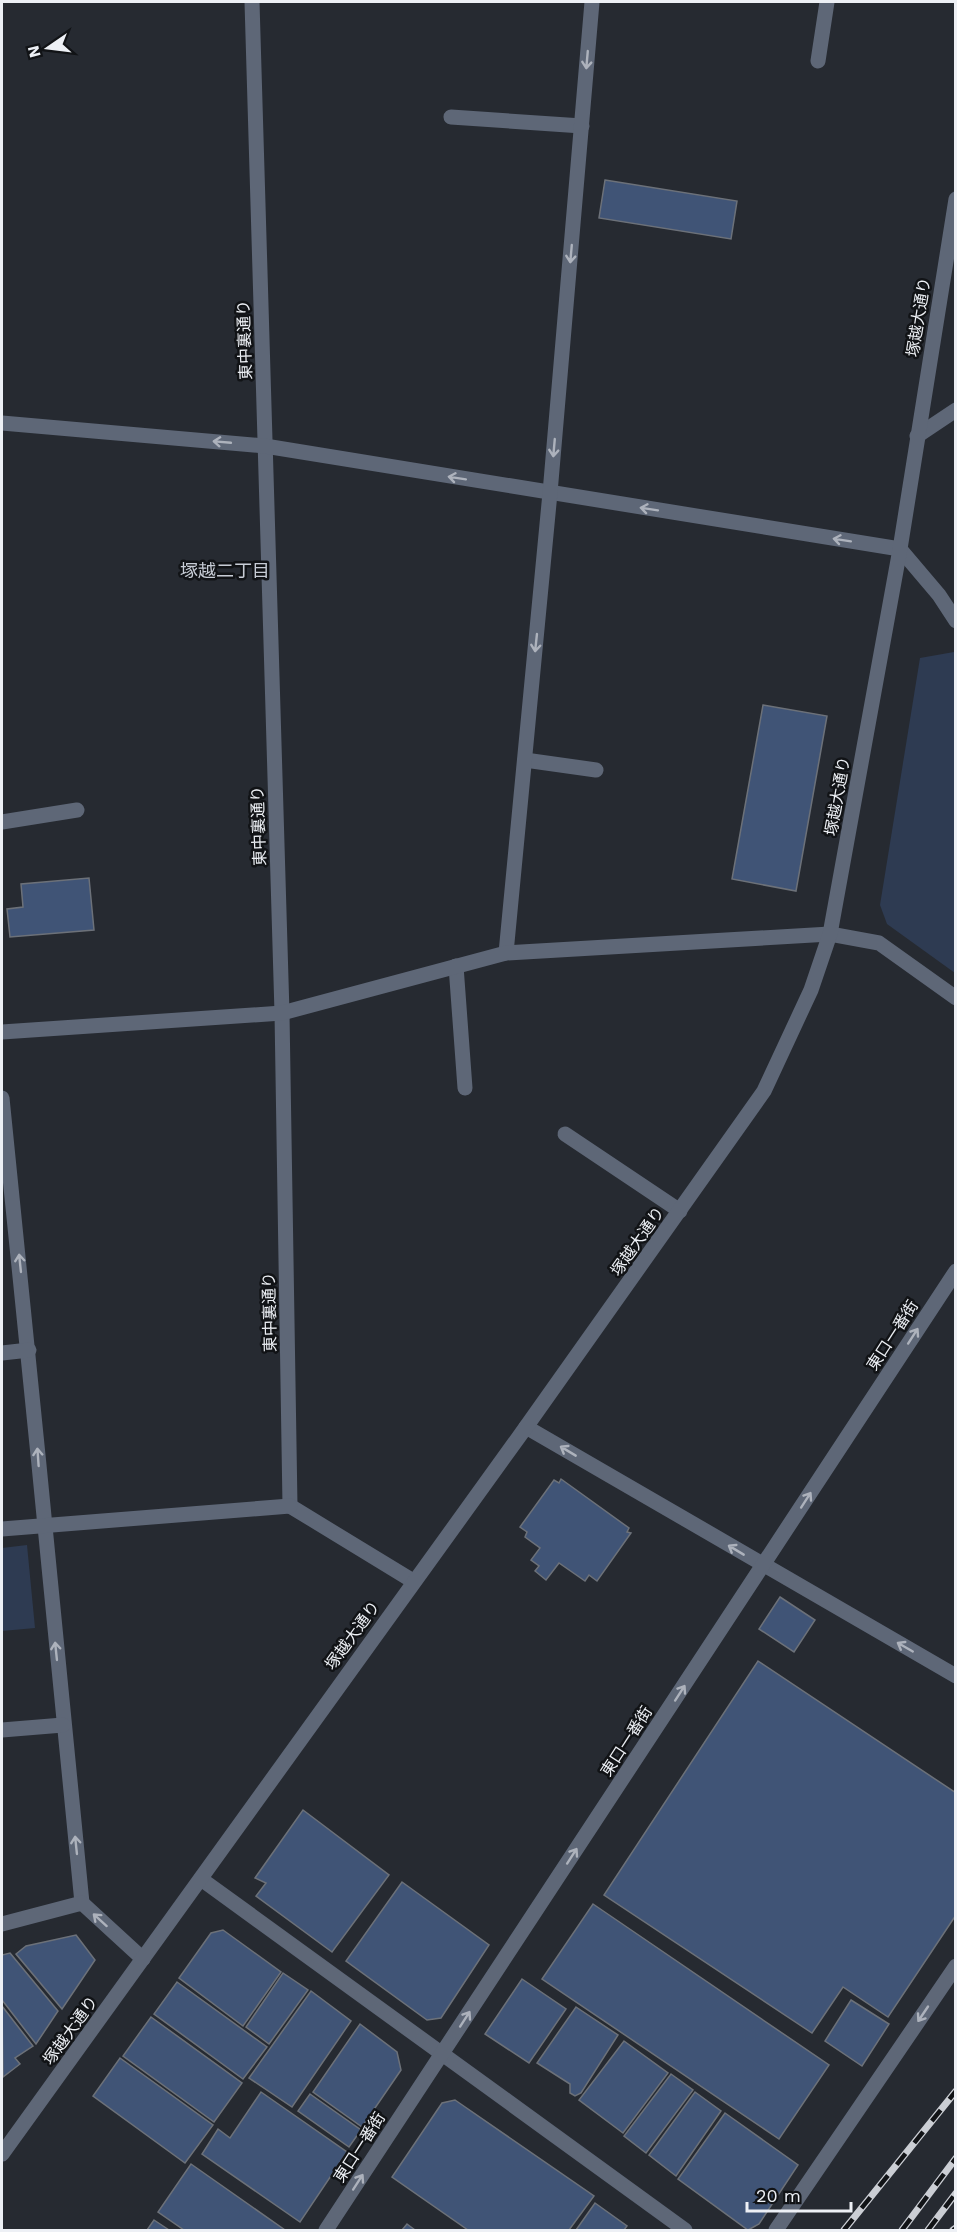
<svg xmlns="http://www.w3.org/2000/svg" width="957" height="2232" viewBox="0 0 957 2232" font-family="'Work Sans','Noto Sans JP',sans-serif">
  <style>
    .green { fill: #2e3b52 }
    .building { fill: #405476; stroke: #6c7179; stroke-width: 1.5 }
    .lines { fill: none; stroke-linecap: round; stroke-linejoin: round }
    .minor { stroke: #5e6777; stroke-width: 15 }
    .rail-casing { stroke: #cbced4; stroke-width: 7 }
    .rail { stroke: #111316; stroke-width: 4.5; stroke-dasharray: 14; stroke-linecap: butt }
    .oneway { stroke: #adb2bc }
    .labels { text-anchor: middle; stroke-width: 5; stroke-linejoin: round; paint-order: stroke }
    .street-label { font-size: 16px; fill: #edf0f5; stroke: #111316 }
    .neighbourhood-label { font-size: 18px; fill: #c7ccd5; stroke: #111316 }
  </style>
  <rect width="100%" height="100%" fill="#262a31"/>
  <g class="green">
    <polygon points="954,652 956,655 955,973 887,924 880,905 920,658"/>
    <polygon points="27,1545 35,1628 2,1631 2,1548"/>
  </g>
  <g class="building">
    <polygon points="605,180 737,201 731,239 599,218"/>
    <polygon points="763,705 827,716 796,891 732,879"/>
    <polygon points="89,878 94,930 10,937 7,909 23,907 21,884"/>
    <polygon points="561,1479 629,1528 627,1532 631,1533 597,1581 589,1575 585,1581 559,1563 546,1580 535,1571 539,1566 531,1560 540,1548 525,1537 527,1532 520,1527 554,1480 559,1483"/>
    <polygon points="780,1597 815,1620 794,1652 759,1629"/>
    <polygon points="758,1661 956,1793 956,1915 888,2017 843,1987 812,2033 604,1895"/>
    <polygon points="303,1810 389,1875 332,1952 256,1896 266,1883 255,1878"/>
    <polygon points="402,1882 489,1945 441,2018 427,2020 346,1961"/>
    <polygon points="593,1904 829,2065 779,2139 542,1979"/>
    <polygon points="223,1930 281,1972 243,2026 179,1978 211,1933"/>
    <polygon points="76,1935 95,1960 62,2009 16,1954 26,1946"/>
    <polygon points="10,1953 58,2011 36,2044 2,2000 2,1955"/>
    <polygon points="283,1973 308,1990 269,2044 246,2027"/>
    <polygon points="522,1979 566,2009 529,2063 485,2034"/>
    <polygon points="177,1982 267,2047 243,2079 154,2014"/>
    <polygon points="311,1991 351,2021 292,2107 249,2078"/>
    <polygon points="851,2000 889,2024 862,2066 825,2041"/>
    <polygon points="2,2006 33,2046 15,2058 20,2064 3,2077"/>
    <polygon points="576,2007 618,2035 581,2093 575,2096 570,2093 570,2084 537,2063"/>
    <polygon points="151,2017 242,2083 214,2122 123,2056"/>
    <polygon points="360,2024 397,2052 401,2070 362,2127 313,2092"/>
    <polygon points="624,2041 668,2073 623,2133 579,2100"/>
    <polygon points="120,2058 213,2125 185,2163 93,2096"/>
    <polygon points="671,2074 693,2090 646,2153 624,2136"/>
    <polygon points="261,2092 347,2152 300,2222 202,2154 218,2129 230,2138"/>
    <polygon points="695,2092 721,2111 676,2176 649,2155"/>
    <polygon points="310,2094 361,2130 349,2147 298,2111"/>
    <polygon points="455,2100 594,2196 569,2230 468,2230 392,2177 442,2103"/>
    <polygon points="725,2113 798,2165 759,2224 748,2230 678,2179"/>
    <polygon points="191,2164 285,2230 184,2230 158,2212"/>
    <polygon points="595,2203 627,2226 624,2230 576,2230"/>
    <polygon points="154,2220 169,2230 147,2230"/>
    <polygon points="407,2224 415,2230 402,2230"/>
  </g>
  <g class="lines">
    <g class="minor">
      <polyline points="252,2 282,1013 290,1506"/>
      <polyline points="818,61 827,2"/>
      <polyline points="451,117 582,126"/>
      <polyline points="2,423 265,446 900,549 939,595 956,621"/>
      <polyline points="917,436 956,410"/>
      <polyline points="525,760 596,770"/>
      <polyline points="2,822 77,810"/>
      <polyline points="506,953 550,493 592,2"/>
      <polyline points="456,966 465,1088"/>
      <polyline points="2,1032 282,1013 506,953 830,934 879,943 956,998"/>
      <path d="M2,1098c29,268 52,537 80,805"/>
      <polyline points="565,1134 680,1211"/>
      <polyline points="2,1353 29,1350"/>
      <polyline points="526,1427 956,1676"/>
      <polyline points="290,1506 413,1581"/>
      <polyline points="2,1529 290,1506"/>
      <polyline points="2,1730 63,1725"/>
      <polyline points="201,1879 685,2230"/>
      <polyline points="2,1924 82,1903 143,1959"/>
      <polyline points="2,2154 526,1427 764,1091 811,990 830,934 900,549 956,199"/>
      <polyline points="326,2230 956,1271"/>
      <polyline points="776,2230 956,1966"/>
    </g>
    <g class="rail-casing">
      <g id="rail">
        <polyline points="844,2230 956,2091"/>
        <polyline points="902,2230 956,2158"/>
        <polyline points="928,2230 956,2193"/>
        <polyline points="953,2230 956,2228"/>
      </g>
    </g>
    <use href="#rail" class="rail"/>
  </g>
  <defs><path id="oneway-shaft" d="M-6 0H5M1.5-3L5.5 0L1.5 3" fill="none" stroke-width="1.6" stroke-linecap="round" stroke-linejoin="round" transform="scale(1.5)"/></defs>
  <g class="oneway">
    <use href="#oneway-shaft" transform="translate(587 60) rotate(95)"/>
    <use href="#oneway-shaft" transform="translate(571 254) rotate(95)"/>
    <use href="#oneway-shaft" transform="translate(222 442) rotate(-175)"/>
    <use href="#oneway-shaft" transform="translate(554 448) rotate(95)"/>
    <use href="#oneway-shaft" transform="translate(457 478) rotate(-171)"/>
    <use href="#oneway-shaft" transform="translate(649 509) rotate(-171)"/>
    <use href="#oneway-shaft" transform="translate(842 540) rotate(-171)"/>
    <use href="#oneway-shaft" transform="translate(536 643) rotate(96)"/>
    <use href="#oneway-shaft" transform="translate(20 1263) rotate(-96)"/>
    <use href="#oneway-shaft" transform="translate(913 1336) rotate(-57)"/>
    <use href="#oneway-shaft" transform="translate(568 1451) rotate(-149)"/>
    <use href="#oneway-shaft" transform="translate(38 1457) rotate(-94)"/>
    <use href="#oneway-shaft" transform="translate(806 1500) rotate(-57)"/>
    <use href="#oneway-shaft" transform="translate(736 1550) rotate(-149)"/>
    <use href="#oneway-shaft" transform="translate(905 1647) rotate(-150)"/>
    <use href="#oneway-shaft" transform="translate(56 1651) rotate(-96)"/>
    <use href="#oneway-shaft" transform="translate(680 1693) rotate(-57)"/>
    <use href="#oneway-shaft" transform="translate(76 1845) rotate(-96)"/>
    <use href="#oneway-shaft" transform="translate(572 1856) rotate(-57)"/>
    <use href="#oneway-shaft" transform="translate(100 1920) rotate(-138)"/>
    <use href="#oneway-shaft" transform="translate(923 2014) rotate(124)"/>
    <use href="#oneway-shaft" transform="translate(465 2019) rotate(-57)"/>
    <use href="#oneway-shaft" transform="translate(358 2182) rotate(-57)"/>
  </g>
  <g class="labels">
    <g class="street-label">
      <text transform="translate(918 317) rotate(-81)" y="6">塚越大通り</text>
      <text transform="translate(244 340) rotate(-92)" y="6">東中裏通り</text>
      <text transform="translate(837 796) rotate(-80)" y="6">塚越大通り</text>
      <text transform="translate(258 826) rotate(-92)" y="6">東中裏通り</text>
      <text transform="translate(637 1241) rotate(-55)" y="6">塚越大通り</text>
      <text transform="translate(269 1312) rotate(-91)" y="6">東中裏通り</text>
      <text transform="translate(892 1335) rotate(-57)" y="6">東口一番街</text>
      <text transform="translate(352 1635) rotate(-54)" y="6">塚越大通り</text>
      <text transform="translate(626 1741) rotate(-57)" y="6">東口一番街</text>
      <text transform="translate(70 2030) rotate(-54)" y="6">塚越大通り</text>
      <text transform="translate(359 2147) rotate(-57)" y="6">東口一番街</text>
    </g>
    <g class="neighbourhood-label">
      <text x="225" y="577">塚越二丁目</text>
    </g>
  </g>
  <rect width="957" height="2232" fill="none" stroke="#edf0f5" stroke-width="6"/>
  <g transform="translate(48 48) rotate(256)" stroke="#111316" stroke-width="4.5" paint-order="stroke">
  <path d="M0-4.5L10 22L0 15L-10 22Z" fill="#edf0f5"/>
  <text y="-9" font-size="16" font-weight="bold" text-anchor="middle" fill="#edf0f5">N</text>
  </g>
  <path d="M747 2202v9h104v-9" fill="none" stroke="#edf0f5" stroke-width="3"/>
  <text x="756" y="2202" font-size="18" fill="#edf0f5" stroke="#111316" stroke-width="4.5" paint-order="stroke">20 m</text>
</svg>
